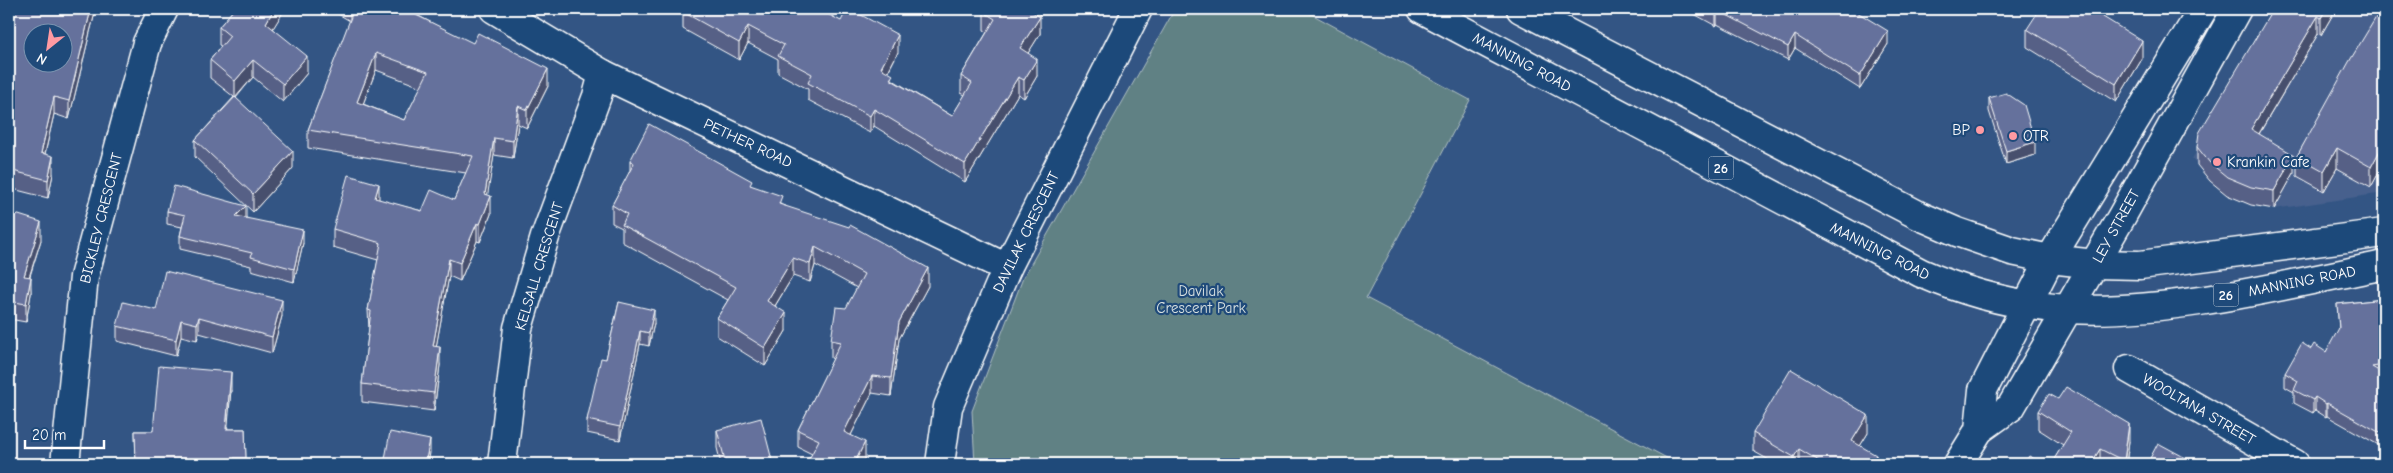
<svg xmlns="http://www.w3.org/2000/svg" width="2393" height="473" viewBox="0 0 2393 473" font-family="'Comic Neue',sans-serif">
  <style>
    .built { fill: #46608d }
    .green { fill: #608184; stroke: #b0c0c2 }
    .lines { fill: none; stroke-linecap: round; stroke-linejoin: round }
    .minor-casing { stroke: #fff; stroke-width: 31 }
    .major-casing { stroke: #fff; stroke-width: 31 }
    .minor { stroke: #1f4a7a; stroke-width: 28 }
    .major { stroke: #1f4a7a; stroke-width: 28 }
    .wall { fill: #576186; stroke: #fff; fill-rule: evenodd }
    .shaded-wall { fill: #474f6d; stroke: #fff }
    .building { fill: #65719c; stroke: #fff; fill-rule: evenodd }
    .poi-dot { fill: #ff9aa2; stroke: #1f4a7a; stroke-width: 2 }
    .labels { text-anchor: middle; stroke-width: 4.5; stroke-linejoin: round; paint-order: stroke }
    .shield { fill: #1f4a7a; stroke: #bcc9d7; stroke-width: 1 }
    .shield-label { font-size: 14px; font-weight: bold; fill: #fff }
    .street-label { font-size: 15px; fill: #fff; stroke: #1f4a7a }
    .poi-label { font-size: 15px; fill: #fff; stroke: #1f4a7a; text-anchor: start }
    .park-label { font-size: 15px; fill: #d7e0e0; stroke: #1f4a7a }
  </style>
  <rect width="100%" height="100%" fill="#335584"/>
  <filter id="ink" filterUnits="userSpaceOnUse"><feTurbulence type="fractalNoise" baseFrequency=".02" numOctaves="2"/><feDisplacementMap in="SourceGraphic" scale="10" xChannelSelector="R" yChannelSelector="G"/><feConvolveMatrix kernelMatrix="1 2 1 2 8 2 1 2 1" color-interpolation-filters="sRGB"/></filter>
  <g filter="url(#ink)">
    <polygon class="built" points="2280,9 2384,9 2384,193 2274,209 2251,205 2210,181 2192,159"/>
    <polygon class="green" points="1175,9 1302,9 1470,100 1366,298 1678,464 975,464 972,411 1023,278"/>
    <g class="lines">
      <g class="minor-casing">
        <g id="minor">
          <polyline points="494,9 603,74 1007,268"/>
          <polyline points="2129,369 2295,464"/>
          <polyline points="1979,430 1983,390 2050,259 2203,9"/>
          <polyline points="65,464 84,277 147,43 164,9"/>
          <polyline points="502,464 518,328 545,237 597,96 603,74"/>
          <polyline points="940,464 948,407 1007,268 1138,9"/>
          <polyline points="1958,464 1979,430 2011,407 2122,216 2237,9"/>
        </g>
      </g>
      <g class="major-casing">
        <g id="major">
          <path d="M1422,9l499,264c46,20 95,33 146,36 99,6 219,-24 317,-44"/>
          <polyline points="1521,9 1920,216 1957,232 2012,251 2050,259 2095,264 2140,265 2384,233"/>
        </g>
      </g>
      <use href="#minor" class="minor"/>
      <use href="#major" class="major"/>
    </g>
    <g class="wall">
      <polygon points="9,9 96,9 90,32 69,119 54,114 45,154 53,174 48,198 9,188"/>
      <polygon points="233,9 285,9 273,28 307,73 283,102 253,77 236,98 293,168 253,212 195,157 195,140 234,97 210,78 210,60 221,46 219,45 219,27 234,9"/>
      <path d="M330,9h79l8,6 131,71 -21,42 -9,-4 -5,34 -19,-3 -7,40 4,19 -11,28 -3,-1 -17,40 -11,-5 -13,71 4,18 -6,46 -72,-9v-18l7,-56 -1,-18 10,-50 -45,-13v-18l46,-29 43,11 32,-11 12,-27 -158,-25v-18l42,-109zM376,70l45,17 -17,33 -41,-16z"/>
      <polygon points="676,9 818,9 898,52 888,72 893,80 952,116 965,95 961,93 961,76 987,32 984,30 984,12 1039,16 1040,34 1028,53 1037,76 1024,98 1018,94 965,182 874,126 870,133 808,100 808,89 778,73 778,59 748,43 739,60 683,29 683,13"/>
      <polygon points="1685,9 1852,9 1888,44 1860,89 1795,48 1788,60 1717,24 1716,26"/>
      <polygon points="2273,9 2336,9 2321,35 2318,34 2259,134 2294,173 2274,209 2251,205 2227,195 2210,181 2197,165 2197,147"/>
      <polygon points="2384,9 2384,163 2371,187 2337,168 2324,191 2297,176 2297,156"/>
      <polygon points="2027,29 2142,59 2116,102 2027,47"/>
      <polygon points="1989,98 2035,155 2006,164 1989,111"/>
      <polygon points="630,161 752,186 782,205 928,286 899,339 891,396 872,393 851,435 865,460 863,464 808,464 808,461 812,454 798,447 798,430 833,359 831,358 831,340 857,288 815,265 810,282 793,276 775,306 786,331 765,366 717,336 717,318 728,300 622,242 622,228 612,223 612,205 630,172"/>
      <polygon points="167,211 246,218 303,243 294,282 251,270 251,266 180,249 180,236 182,227 167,224"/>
      <polygon points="9,212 41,240 30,276 31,294 26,322 9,319"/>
      <polygon points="2384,299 2384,448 2327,416 2326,417 2315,410 2313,413 2294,403 2294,392 2285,387 2285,373 2326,352 2339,330 2337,304"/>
      <polygon points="619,302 654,323 649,346 640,344 620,440 587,433 587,420 606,359"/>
      <polygon points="156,310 282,316 272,353 199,333 197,340 181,336 176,356 117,341 117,326"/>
      <polygon points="231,390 227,429 245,429 246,464 136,464 135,431 153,431"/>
      <polygon points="2038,411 2129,441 2126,464 2051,464 2063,445 2038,429"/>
      <polygon points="717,430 773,464 721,464 717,448"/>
      <polygon points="1753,433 1868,433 1860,446 1876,464 1776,464 1753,451"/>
    </g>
    <g class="shaded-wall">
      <polygon points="91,9 96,9 90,32 69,119 69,101"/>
      <polygon points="274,9 285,9 266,40 266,23"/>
      <polygon points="350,9 361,9 350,21"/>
      <polygon points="1032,9 1043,9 1031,28 1031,11"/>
      <polygon points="2326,9 2336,9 2321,35 2321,18"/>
      <polygon points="1717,10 1717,24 1716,26 1716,13"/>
      <polygon points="2318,16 2318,34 2251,147 2251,129"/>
      <polygon points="1040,17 1040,34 1020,66 1020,48"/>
      <polygon points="748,26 748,43 739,60 739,43"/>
      <polygon points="1888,31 1888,44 1860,89 1860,76"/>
      <polygon points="898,35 898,52 881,85 881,68"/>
      <polygon points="1795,35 1795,48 1788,60 1788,47"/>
      <polygon points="2142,41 2142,59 2116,102 2116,84"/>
      <polygon points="376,53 376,70 357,120 357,102"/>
      <polygon points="307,56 307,73 283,102 283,84"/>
      <polygon points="1037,59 1037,76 1024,98 1024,80"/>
      <polygon points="253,60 253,77 235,98 235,81"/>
      <polygon points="548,69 548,86 527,128 527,110"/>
      <polygon points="1018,77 1018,94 965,182 965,164"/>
      <polygon points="54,97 54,114 41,171 41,153"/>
      <polygon points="518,106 518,124 513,158 513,141"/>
      <polygon points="874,109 874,126 870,133 870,116"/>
      <polygon points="494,138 494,155 485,211 485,194"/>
      <polygon points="2035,142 2035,155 2006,164 2006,151"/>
      <polygon points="2384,143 2384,163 2371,187 2371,167"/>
      <polygon points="2337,148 2337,168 2324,191 2324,171"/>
      <polygon points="293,151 293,168 253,212 253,194"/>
      <polygon points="2294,155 2294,173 2274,209 2274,191"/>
      <polygon points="53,156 53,174 48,198 48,180"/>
      <polygon points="379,184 379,201 375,198"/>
      <polygon points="491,196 491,214 480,242 480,224"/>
      <polygon points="246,206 246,219 236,216"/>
      <polygon points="41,222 41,240 24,293 24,276"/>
      <polygon points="477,223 477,241 460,281 460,263"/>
      <polygon points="303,230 303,243 294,282 294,269"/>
      <polygon points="815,247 815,265 810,282 810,264"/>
      <polygon points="793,258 793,276 767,319 767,301"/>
      <polygon points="449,259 449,276 433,364 433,346"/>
      <polygon points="928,268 928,286 899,339 891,396 891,378 899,322"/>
      <polygon points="31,277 31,294 26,322 26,304"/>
      <polygon points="282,300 282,316 272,353 272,337"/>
      <polygon points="654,310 654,323 649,346 649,333"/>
      <polygon points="786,313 786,331 765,366 765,348"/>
      <polygon points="199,317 199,333 197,340 197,324"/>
      <polygon points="181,320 181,336 176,356 176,340"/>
      <polygon points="640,331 640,344 620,440 620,427"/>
      <polygon points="440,347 440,365 434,411 434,393"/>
      <polygon points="231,372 231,390 226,447 226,429"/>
      <polygon points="872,376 872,393 844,449 844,432"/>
      <polygon points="2315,397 2315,410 2313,413 2313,400"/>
      <polygon points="2327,403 2327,416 2326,417 2326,404"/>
      <polygon points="1868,415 1868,433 1852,459 1852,441"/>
      <polygon points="2129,424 2129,441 2126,464 2124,464"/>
      <polygon points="430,440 430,453 428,464 425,464"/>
      <polygon points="865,442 865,460 863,464 854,464"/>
      <polygon points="1799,449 1799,464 1794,464 1794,457"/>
      <polygon points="2100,449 2100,464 2091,464"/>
      <polygon points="1876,455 1876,464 1871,464"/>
    </g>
    <g class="building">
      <path d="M9,9h82l-22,92 -15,-4 -13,56 12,3 -5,24 -39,-10zM32,32h30v30h-30z"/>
      <polygon points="234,9 274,9 266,23 307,56 283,84 253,60 235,81 210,60 230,36 219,27"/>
      <path d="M354,9h55l8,3 -1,3 57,28 5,-10 70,36 -21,41 -9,-4 -5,35 -19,-3 -9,56 6,2 -11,28 -3,-1 -17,40 -11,-4 -16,87 7,1 -6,46 -72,-9 9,-73 -3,-1 13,-67 -48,-14 15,-54 31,9 -4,14 47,13 9,-21 23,10 19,-44 -165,-26zM376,53l52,19 -24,48 -47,-18z"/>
      <polygon points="685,9 818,9 841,21 847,9 850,9 898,35 881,68 893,75 890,79 952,116 972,83 961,76 995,19 984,12 986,9 1032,9 1031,11 1040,17 1020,48 1037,59 1024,80 1018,77 965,164 874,109 870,116 808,83 812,74 778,56 784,45 748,26 739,43 683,12"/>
      <polygon points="1709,9 1852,9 1888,31 1860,76 1795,35 1788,47 1717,10 1716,13"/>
      <polygon points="2040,9 2090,9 2142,41 2116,84 2027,29"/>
      <polygon points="2273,9 2326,9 2321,18 2318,16 2251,129 2294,155 2274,191 2251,187 2227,177 2210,163 2197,147 2199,133"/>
      <polygon points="2381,9 2384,9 2384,143 2371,167 2337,148 2324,171 2297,156 2349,62"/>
      <polygon points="2006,93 2024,105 2035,142 2006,151 1989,98"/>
      <polygon points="235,97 293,151 253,194 195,140"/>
      <polygon points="649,124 752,181 750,185 782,196 779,204 849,227 850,225 928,268 899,322 891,378 872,376 844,432 865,442 854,464 814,464 808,461 819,440 798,430 841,342 831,340 836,307 846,308 864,274 815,247 810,264 793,258 767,301 786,313 765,348 717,318 736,287 622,225 627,214 612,205 634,163 630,161"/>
      <polygon points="174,186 246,206 236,216 303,230 294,269 251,257 252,253 180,236 185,215 167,211"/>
      <polygon points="9,212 41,222 24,276 31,277 26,304 9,301"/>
      <polygon points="165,271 282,300 272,337 199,317 197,324 181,320 176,340 117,326 123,302 156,310"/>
      <polygon points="2384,299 2384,365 2372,367 2384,374 2384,435 2327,403 2326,404 2315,397 2313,400 2294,390 2298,381 2285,373 2302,343 2311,349 2314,344 2326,352 2339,328 2337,304"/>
      <polygon points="619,302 654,310 649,333 640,331 620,427 587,420 601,358 606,359"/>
      <polygon points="159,366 231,372 226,429 245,429 246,458 234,458 234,464 136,464 135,431 153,431"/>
      <polygon points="1791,369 1868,415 1852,441 1876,455 1871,464 1824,464 1799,449 1794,457 1753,433"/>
      <polygon points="2066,387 2129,424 2124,461 2100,449 2091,464 2051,464 2071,432 2038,411 2049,394 2058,399"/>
      <polygon points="761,418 773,464 726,464 717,430"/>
      <polygon points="390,432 430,440 425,464 384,464"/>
      <polygon points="2158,443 2197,464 2147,464"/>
      <polygon points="2029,456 2044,464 2024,464"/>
      <polygon points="605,459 612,464 601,464"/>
    </g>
  </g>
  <g class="poi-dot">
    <circle cx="1980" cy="130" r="5"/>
    <circle cx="2013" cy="136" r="5"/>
    <circle cx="2217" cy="162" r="5"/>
  </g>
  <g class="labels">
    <g class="shield">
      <rect x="1708.5" y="156.5" width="25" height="23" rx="4"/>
      <rect x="2213.5" y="283.5" width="25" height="23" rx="4"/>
    </g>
    <g class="shield-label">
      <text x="1721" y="173">26</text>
      <text x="2226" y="300">26</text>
    </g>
    <g class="street-label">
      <text transform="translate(1522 62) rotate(28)" y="5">MANNING ROAD</text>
      <text transform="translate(748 143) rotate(25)" y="5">PETHER ROAD</text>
      <text transform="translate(101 218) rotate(-76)" y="5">BICKLEY CRESCENT</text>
      <text transform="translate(2116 226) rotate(-61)" y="5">LEY STREET</text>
      <text transform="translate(1026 232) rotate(-64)" y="5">DAVILAK CRESCENT</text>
      <text transform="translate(1880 251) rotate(27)" y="5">MANNING ROAD</text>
      <text transform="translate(539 266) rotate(-73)" y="5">KELSALL CRESCENT</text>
      <text transform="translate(2302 281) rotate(-11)" y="5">MANNING ROAD</text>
      <text transform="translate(2199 409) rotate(30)" y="5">WOOLTANA STREET</text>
    </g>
    <g class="poi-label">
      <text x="1970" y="135" text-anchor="end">BP</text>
      <text x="2023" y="141">OTR</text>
      <text x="2227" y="167">Krankin Cafe</text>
    </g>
    <g class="park-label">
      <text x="1201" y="296">Davilak<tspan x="1201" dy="17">Crescent Park</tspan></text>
    </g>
  </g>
  <rect width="2393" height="473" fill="none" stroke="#1f4a7a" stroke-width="30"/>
  <rect x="15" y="15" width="2363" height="443" fill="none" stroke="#fff" stroke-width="2" filter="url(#ink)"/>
  <g transform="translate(48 48) rotate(210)"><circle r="24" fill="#1f4a7a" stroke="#7992af"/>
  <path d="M0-4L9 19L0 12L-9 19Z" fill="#ff9aa2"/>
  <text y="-8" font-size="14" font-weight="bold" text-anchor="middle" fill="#ffffff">N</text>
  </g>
  <path d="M25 440v8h79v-8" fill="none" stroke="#ffffff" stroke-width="2.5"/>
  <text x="32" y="440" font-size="15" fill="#ffffff" stroke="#1f4a7a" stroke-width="4" paint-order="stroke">20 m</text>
</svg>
